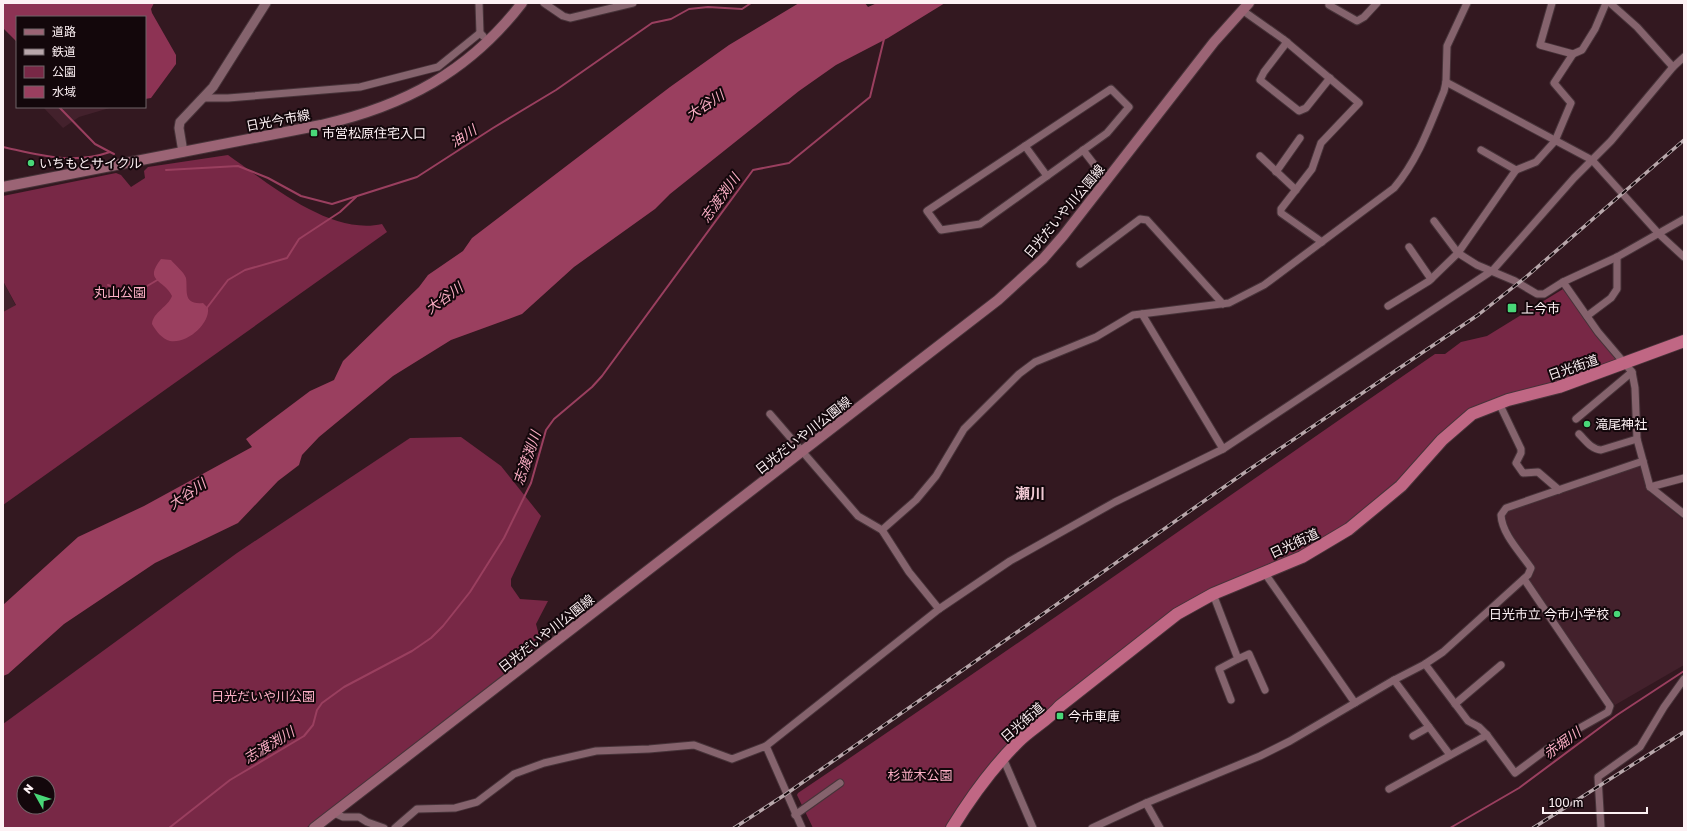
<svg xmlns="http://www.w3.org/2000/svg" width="1687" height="831" viewBox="0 0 1687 831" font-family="'Golos Text','Noto Sans JP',sans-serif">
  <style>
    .built { fill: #43212c }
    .green { fill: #782846; fill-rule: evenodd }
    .forest { fill: #8d3354 }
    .water { fill: #9a3f5f }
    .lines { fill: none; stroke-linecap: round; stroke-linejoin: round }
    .stream { stroke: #9a3f5f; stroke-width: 2 }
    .minor-casing { stroke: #473339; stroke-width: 9 }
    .tertiary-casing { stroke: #473339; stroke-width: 11 }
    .secondary-casing { stroke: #473339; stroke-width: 12 }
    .trunk-casing { stroke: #473339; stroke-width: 14 }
    .minor { stroke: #85636d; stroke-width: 7 }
    .tertiary { stroke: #85636d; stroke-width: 9 }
    .secondary { stroke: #9b6475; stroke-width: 10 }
    .trunk { stroke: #c06784; stroke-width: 12 }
    .rail-casing { stroke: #b8a7ab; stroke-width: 3.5 }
    .rail { stroke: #13070b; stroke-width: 2; stroke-dasharray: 6; stroke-linecap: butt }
    .poi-dot { fill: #49d778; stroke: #13070b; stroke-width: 1.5 }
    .labels { text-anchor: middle; stroke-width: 4; stroke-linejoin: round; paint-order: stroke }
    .street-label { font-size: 13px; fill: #fdf1f4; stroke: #13070b }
    .poi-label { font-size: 13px; fill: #fdf1f4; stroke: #13070b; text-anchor: start }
    .park-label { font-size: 13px; fill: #fcafc5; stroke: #13070b }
    .water-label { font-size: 14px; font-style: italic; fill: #f8acc2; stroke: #13070b }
    .quarter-label { font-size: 15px; font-weight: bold; fill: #f1cad4; stroke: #13070b }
  </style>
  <rect width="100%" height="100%" fill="#331820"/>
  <g class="built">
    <polygon points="43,107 113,107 79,117 63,128"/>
    <polygon points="3,281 16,306 3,312"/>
    <polygon points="1640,465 1647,490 1684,520 1684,665 1615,705 1527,580 1532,577 1534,570 1516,542 1503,516 1509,509"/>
  </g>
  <g class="green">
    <path d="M228,155c40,28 102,81 154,69l5,8 -384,273v-193l13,-7 -13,-24v-85l113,-23 5,2 10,12 14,-9 -1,-7 4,-4z"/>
    <path d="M1563,289l48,63 10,10 -147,49 -74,74 -77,58 -78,32 -181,122 -114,131h-137l-16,-33 1,-2c214,-144 424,-293 637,-439h10l16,-12 26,-6z"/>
    <path d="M461,437l40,29 40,50 -30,63v7l9,13 28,2 -12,23 5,19 -48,41 -187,144h-303v-104l234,-171 173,-115zM24,783h24v24h-24z"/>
  </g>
  <polygon class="forest" points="3,3 154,3 151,9 152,13 176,55 176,64 151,98 145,99 145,17 17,17 17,42 3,28"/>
  <g class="water">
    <polygon points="799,3 865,3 868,7 877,3 945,3 888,38 836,65 799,91 670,194 655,209 574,267 522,314 451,340 393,376 319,437 302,455 299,465 278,481 238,523 155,563 64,624 8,674 3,676 3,605 78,537 144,506 252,447 246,439 310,391 334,380 343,361 419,287 428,275 463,251 472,238 670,87 729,45"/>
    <path d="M161,259l10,1c4,5 13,12 15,18 2,12 -4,27 17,25l5,5c2,16 -21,36 -38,33 -8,-2 -14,-10 -18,-17 1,-12 16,-17 20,-28 -8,-17 -29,-14 -11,-37z"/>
  </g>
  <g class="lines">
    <g class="stream">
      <polyline points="59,107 95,144 110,152"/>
      <path d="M3,147c37,8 69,18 107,5l4,2"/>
      <polyline points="166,170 238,166 268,178 301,196 332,204 417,177 493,128 556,90 652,23 671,19 689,9 708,7 742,9 751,3"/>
      <polyline points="108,285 132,295 159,279"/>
      <polyline points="206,309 228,280 245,270 287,258 299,239 340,212 356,197"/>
      <polyline points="169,828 230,780 304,736 313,725 317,710 322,703 344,687 412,651 431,638 443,626 470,592 504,538 531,483 546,430 554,419 592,387 602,376 753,170 789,163 870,97 884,39"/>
      <polyline points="1450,828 1519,788 1617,715 1684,671"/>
    </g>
    <g class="minor-casing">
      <g id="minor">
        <polyline points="479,3 480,33 483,36"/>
        <polyline points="544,3 563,16 570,18 633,3"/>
        <polyline points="1552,3 1540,45 1573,54"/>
        <polyline points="1610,3 1637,27 1673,67"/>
        <polyline points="1329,5 1357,21 1364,17 1377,3"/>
        <polyline points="1242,10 1283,39 1359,103 1321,143 1312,169 1281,209 1281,213 1322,242"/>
        <polyline points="1287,42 1264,72 1260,80 1299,111 1306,108 1330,78"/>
        <polyline points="1446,82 1592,160 1659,234 1684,257"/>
        <polygon points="1111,89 1129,107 1107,133 980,224 941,230 927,211"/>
        <polyline points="204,98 228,98 360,87 438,67 480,33"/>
        <polyline points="1025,146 1047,176"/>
        <polyline points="1083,150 1107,181"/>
        <polyline points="1260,156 1296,190"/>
        <polyline points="1516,170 1536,162 1555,141 1571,103 1554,83 1573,54 1582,50 1595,29 1606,3"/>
        <polyline points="1276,172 1300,138"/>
        <polyline points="1434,221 1458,253 1477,265 1515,281 1537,294 1544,294 1563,282 1617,257 1684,219"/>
        <polyline points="1409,247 1431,279"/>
        <polyline points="1080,264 1140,219 1147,220 1223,304"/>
        <polyline points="1388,306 1429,281 1458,253 1516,170 1481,150"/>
        <polyline points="1142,314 1223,449"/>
        <polyline points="1587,316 1611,298 1617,289 1617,257"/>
        <polyline points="1499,403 1521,449 1521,453 1516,463 1523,473 1538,472 1559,490"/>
        <polyline points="770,414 858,516 882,530 909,572 939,609"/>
        <polyline points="1576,419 1632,372"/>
        <path d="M1579,434c7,7 12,15 22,16l36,-11"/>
        <polyline points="1643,461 1650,487 1684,514"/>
        <polyline points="1650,487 1684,478"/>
        <path d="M882,530l34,-30 20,-24 28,-47 55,-55 16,-12 61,-25 37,-22 96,-12 35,-18 130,-97c24,-28 36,-63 50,-97l2,-9 1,-36 20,-43"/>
        <polyline points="1264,572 1355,703"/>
        <polyline points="1213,594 1238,659 1219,669 1231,700"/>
        <polyline points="1238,659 1249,654 1265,690"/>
        <polyline points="1425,664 1468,721 1479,727 1487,735 1515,773 1562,738 1608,712 1610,706 1524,579"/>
        <polyline points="1394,680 1450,755"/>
        <polyline points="1455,704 1501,665"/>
        <polyline points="1413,736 1429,727"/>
        <polyline points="766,746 939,609 1010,561 1115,502 1223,449 1493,270 1574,178 1611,141 1673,67 1684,57"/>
        <polyline points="1003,758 1033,828"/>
        <polyline points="1389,789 1487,735"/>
        <polyline points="1146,803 1160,828"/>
        <polyline points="334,813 343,817 359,817 367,822 384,828"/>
        <polyline points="795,815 840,783"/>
        <polyline points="395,828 417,809 455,808 477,802 514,774 544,763 596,751 649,749 694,745 732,759 766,746 802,828"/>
        <path d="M1092,828l54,-25 114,-47 30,-15 104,-61 31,-16 18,-12 85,-77 3,-7c-11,-16 -29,-34 -30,-53l5,-7 137,-47 -6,-22 -2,-51 -3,-16 -34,-40 -35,-50"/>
        <polyline points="1601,828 1598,777 1640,747 1664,707 1684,679"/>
      </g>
    </g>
    <g class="tertiary-casing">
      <polyline id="tertiary" points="183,152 179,128 180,122 213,87 266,3"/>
    </g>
    <g class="secondary-casing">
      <g id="secondary">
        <path d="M3,187l318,-62c83,-19 148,-53 201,-122"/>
        <polyline points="314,828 998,300 1043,259 1063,236 1214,42 1249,3"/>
      </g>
    </g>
    <g class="trunk-casing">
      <path id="trunk" d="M952,828c19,-31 40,-60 66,-86 13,-13 30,-22 42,-36l117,-92 36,-20 89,-37 47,-28 52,-43 41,-46 30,-26 36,-14 51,-13 125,-46"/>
    </g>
    <use href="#minor" class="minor"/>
    <use href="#tertiary" class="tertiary"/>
    <use href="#secondary" class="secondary"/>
    <use href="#trunk" class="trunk"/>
    <g class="rail-casing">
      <g id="rail">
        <polyline points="734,828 786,794 1244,473 1478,315 1526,277 1684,140"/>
        <polyline points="1533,828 1684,732"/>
      </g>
    </g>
    <use href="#rail" class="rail"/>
  </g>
  <g class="poi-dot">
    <rect x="310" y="129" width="8" height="8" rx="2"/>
    <circle cx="31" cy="163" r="4"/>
    <rect x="1507" y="303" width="10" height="10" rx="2"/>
    <circle cx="1587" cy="424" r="4"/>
    <circle cx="1617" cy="614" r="4"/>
    <rect x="1056" y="712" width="8" height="8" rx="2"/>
  </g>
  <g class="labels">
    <g class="street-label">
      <text transform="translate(278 120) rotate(-11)" y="5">日光今市線</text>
      <text transform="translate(1064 211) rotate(-50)" y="5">日光だいや川公園線</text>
      <text transform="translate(1573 367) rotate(-19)" y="5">日光街道</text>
      <text transform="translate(803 435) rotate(-38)" y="5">日光だいや川公園線</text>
      <text transform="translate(1294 543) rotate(-25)" y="5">日光街道</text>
      <text transform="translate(546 633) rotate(-38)" y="5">日光だいや川公園線</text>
      <text transform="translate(1022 722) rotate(-41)" y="5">日光街道</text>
    </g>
    <g class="poi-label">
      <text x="322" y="138">市営松原住宅入口</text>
      <text x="39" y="168">いちもとサイクル</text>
      <text x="1521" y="313">上今市</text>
      <text x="1595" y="429">滝尾神社</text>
      <text x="1609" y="619" text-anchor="end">日光市立 今市小学校</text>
      <text x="1068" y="721">今市車庫</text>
    </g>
    <g class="park-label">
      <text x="120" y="297">丸山公園</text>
      <text x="263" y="701">日光だいや川公園</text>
      <text x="920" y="780">杉並木公園</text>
    </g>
    <g class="water-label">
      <text transform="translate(705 105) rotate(-33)" y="5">大谷川</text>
      <text transform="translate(463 136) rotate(-32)" y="5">油川</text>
      <text transform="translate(720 198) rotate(-54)" y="5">志渡渕川</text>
      <text transform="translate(444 298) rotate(-36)" y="5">大谷川</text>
      <text transform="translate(527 458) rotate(-71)" y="5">志渡渕川</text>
      <text transform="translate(187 494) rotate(-34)" y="5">大谷川</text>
      <text transform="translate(1562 743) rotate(-36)" y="5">赤堀川</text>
      <text transform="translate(269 745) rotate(-31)" y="5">志渡渕川</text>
    </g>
    <g class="quarter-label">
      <text x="1030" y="499">瀬川</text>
    </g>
  </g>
  <rect width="1687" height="831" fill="none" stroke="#fdf1f4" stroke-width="8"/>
  <rect x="16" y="16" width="130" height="92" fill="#13070b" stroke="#716568"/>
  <rect x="24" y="29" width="20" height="6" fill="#9b6475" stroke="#716568"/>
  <text x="52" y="36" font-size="12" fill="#fdf1f4">道路</text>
  <rect x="24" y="49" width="20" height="6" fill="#b8a7ab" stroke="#716568"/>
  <text x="52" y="56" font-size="12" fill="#fdf1f4">鉄道</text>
  <rect x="24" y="66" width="20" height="12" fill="#782846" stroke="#716568"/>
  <text x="52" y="76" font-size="12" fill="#fdf1f4">公園</text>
  <rect x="24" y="86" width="20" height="12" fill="#9a3f5f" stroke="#716568"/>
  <text x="52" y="96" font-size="12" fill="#fdf1f4">水域</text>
  <g transform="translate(36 795) rotate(309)"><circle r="19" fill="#13070b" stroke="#716568"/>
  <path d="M0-3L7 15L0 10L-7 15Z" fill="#49d778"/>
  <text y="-6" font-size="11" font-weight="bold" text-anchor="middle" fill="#fdf1f4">N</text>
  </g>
  <path d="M1543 807v6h104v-6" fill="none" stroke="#fdf1f4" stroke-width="2"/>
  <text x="1549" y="807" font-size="12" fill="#fdf1f4" stroke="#13070b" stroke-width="3" paint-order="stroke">100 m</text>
</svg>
